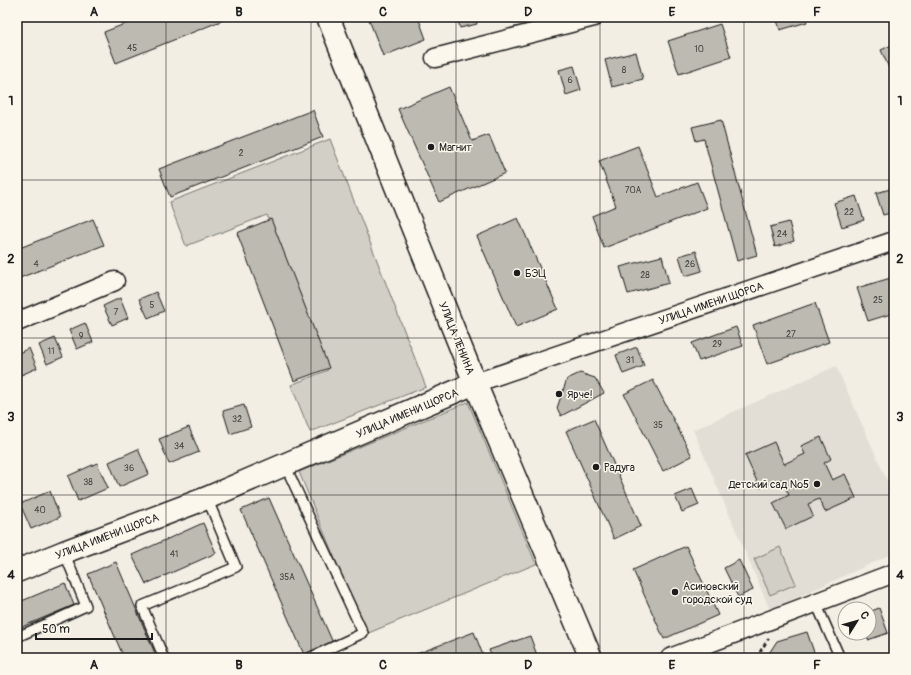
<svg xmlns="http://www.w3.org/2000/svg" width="911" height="675" viewBox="0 0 911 675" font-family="Pangolin,sans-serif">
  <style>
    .built { fill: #e2ded5 }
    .green { fill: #d2cfc6; stroke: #777671 }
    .building { fill: #bdbab1; stroke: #1c1c1c }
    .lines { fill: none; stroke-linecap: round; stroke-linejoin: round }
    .service-casing { stroke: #1c1c1c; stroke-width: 12 }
    .minor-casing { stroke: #1c1c1c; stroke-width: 21 }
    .tertiary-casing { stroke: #1c1c1c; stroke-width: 25 }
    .secondary-casing { stroke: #1c1c1c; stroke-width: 25 }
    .path { stroke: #1c1c1c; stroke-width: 2.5; stroke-dasharray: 4 3; stroke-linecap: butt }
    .service { stroke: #fbf7ec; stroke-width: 9 }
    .minor { stroke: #fbf7ec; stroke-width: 18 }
    .tertiary { stroke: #fbf7ec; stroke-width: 22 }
    .secondary { stroke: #fbf7ec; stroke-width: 22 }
    .grid { fill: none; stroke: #1c1c1c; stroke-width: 1; stroke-opacity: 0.55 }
    .poi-dot { fill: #1c1c1c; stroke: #fbf7ec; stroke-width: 1.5 }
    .labels { text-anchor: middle; stroke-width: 3; stroke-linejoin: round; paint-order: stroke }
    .number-label { font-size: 9px; fill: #444441 }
    .poi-label { font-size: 11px; fill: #1c1c1c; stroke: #fbf7ec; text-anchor: start }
    .street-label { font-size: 11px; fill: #1c1c1c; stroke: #fbf7ec }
    .neatline { fill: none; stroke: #1c1c1c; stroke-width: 1.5 }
    .grid-label { font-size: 13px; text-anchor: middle; font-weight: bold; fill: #1c1c1c }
  </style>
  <rect width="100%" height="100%" fill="#f2eee4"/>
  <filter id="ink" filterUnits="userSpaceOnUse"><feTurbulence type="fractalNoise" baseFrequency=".025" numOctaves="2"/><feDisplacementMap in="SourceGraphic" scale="8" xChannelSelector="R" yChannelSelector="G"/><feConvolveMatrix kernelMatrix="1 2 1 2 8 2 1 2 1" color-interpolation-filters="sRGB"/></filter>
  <g filter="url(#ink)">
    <polygon class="built" points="836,366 894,496 894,553 770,610 693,430"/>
    <g class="green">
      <polygon points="330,139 426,387 310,432 291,385 328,370 267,215 186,246 169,202"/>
      <polygon points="468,402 536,564 366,634 299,472"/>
      <polygon points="780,547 796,584 770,595 754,559"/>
    </g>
    <g class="building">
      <polygon points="143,17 231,17 116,63 104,32"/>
      <polygon points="368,17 418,17 426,39 383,56"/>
      <polygon points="457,17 476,17 477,24 460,28"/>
      <polygon points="496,17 512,17 497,21"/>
      <polygon points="776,17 805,17 807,22 780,30"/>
      <polygon points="720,24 731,57 679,74 668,41"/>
      <polygon points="894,44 894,66 889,68 881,50"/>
      <polygon points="636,52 643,79 612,87 605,60"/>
      <polygon points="574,66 581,90 566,95 559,70"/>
      <polygon points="449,87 472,141 489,135 505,173 439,202 398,109"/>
      <polygon points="313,110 323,137 170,197 159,169"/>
      <polygon points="721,120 757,255 737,261 704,139 696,141 692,127"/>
      <polygon points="638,146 658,197 697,182 707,208 604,248 592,216 616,206 599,161"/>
      <polygon points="894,188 894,212 883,215 876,193"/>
      <polygon points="856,196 864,220 842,227 834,203"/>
      <polygon points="518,218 558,309 516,327 477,236"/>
      <polygon points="93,219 104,245 17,279 17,249"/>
      <polygon points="271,219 329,368 294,381 237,233"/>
      <polygon points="789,222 794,241 775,247 770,227"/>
      <polygon points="696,251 702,271 685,276 679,256"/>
      <polygon points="662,256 669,283 628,294 620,267"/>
      <polygon points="894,277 894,313 868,321 857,288"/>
      <polygon points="156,292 164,311 148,318 139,299"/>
      <polygon points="120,298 128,318 112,325 103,306"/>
      <polygon points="815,303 829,342 767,364 753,325"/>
      <polygon points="85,323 93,342 77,349 69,330"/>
      <polygon points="736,327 743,346 699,361 692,343"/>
      <polygon points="55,338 63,357 47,364 39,345"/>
      <polygon points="637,347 644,366 623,374 616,355"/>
      <polygon points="29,348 37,368 21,375 17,366 17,354"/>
      <polygon points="580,373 595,378 604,393 561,416 557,408 567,379"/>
      <polygon points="653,380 692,456 663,471 624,394"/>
      <polygon points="244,405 251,427 230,434 223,411"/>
      <polygon points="594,419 641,526 614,539 566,431"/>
      <polygon points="189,427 199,452 169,464 159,439"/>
      <polygon points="821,437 831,459 824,463 832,480 845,474 856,498 825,512 819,499 808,504 813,516 786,529 773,503 789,495 781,479 760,488 745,455 774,442 784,464 805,454 801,446"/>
      <polygon points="138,449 149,474 119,487 109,462"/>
      <polygon points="97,463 108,488 78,501 68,476"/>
      <polygon points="692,489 699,505 682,512 675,496"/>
      <polygon points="50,491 60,517 31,529 20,504"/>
      <polygon points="269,498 334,645 305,657 241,510"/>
      <polygon points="203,523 216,553 146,584 132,555"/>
      <polygon points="686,546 718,615 664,639 633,570"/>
      <polygon points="739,560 753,590 738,597 724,568"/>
      <polygon points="116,562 157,658 124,658 88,574"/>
      <polygon points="65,583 74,605 17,629 17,603"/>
      <polygon points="879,608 888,633 868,640 866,633 869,633 869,612"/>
      <polygon points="474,632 484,658 406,658"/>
      <polygon points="807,632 816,658 766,658 777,641"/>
      <polygon points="530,636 538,658 492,658 489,650"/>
    </g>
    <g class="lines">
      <g class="service-casing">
        <g id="service">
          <polyline points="285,465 363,633 309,658"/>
          <polyline points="816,603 840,658"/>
          <polyline points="17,637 86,606 64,552"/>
          <polyline points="17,653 19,658"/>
          <polyline points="164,658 142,606 236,567 207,498"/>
        </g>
      </g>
      <g class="minor-casing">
        <g id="minor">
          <polyline points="435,58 594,17"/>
          <polyline points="17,322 115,281"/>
          <polyline points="475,383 894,241"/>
          <polyline points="670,658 894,573"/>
        </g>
      </g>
      <g class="tertiary-casing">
        <polyline id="tertiary" points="17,571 64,552 207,498 475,383"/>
      </g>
      <g class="secondary-casing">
        <polyline id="secondary" points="328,17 475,383 591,658"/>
      </g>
      <polyline class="path" points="756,658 769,638"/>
      <use href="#service" class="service"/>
      <use href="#minor" class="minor"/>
      <use href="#tertiary" class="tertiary"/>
      <use href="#secondary" class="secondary"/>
    </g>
  </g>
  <path class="grid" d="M166,17v641M311,17v641M456,17v641M600,17v641M744,17v641M17,180h877M17,338h877M17,495h877"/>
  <g class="poi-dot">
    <circle cx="431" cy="147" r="4"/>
    <circle cx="517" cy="273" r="4"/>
    <circle cx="559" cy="394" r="4"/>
    <circle cx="596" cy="467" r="4"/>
    <circle cx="817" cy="484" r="4"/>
    <circle cx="675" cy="592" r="4"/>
  </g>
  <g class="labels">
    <g class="number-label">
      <text x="132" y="51">45</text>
      <text x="699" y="52">10</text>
      <text x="624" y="73">8</text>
      <text x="570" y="83">6</text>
      <text x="241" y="156">2</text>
      <text x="633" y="193">70А</text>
      <text x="849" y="215">22</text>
      <text x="782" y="237">24</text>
      <text x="36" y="267">4</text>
      <text x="690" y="267">26</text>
      <text x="645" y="278">28</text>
      <text x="878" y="303">25</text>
      <text x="152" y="308">5</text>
      <text x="116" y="315">7</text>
      <text x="791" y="337">27</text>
      <text x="81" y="339">9</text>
      <text x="717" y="347">29</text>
      <text x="51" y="354">11</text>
      <text x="630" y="363">31</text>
      <text x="237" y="422">32</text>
      <text x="658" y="428">35</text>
      <text x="179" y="449">34</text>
      <text x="129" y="471">36</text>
      <text x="88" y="485">38</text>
      <text x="40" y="513">40</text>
      <text x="174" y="557">41</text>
      <text x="287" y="580">35А</text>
    </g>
    <g class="poi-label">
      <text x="439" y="151">Магнит</text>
      <text x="525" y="277">БЭЦ</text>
      <text x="567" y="398">Ярче!</text>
      <text x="604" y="471">Радуга</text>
      <text x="809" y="488" text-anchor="end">Детский сад №5</text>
      <text x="683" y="590">Асиновский<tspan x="683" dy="13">городской суд</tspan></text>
    </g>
    <g class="street-label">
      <text transform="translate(711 303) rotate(-19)" y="4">УЛИЦА ИМЕНИ ЩОРСА</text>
      <text transform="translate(457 338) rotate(68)" y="4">УЛИЦА ЛЕНИНА</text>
      <text transform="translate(407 413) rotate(-23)" y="4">УЛИЦА ИМЕНИ ЩОРСА</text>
      <text transform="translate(107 536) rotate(-21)" y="4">УЛИЦА ИМЕНИ ЩОРСА</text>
    </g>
  </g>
  <rect width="911" height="675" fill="none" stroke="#fbf7ec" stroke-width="44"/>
  <g transform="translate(857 621) rotate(53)"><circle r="19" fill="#fbf7ec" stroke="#a29f99"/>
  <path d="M0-3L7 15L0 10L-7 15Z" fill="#1c1c1c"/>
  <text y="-6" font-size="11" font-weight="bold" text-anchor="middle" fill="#1c1c1c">С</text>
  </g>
  <path d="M36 633v6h116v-6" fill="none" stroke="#1c1c1c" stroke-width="2"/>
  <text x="42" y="633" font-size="12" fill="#1c1c1c" stroke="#fbf7ec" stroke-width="3" paint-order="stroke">50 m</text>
  <rect x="22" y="22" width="867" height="631" class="neatline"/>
  <g class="grid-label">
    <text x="94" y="16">A</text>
    <text x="239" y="16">B</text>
    <text x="383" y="16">C</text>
    <text x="528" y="16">D</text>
    <text x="672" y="16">E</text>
    <text x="817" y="16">F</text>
    <text x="11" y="105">1</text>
    <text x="900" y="105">1</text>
    <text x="11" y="263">2</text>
    <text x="900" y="263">2</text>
    <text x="11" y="421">3</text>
    <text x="900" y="421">3</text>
    <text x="11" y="579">4</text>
    <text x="900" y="579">4</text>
    <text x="94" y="669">A</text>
    <text x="239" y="669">B</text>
    <text x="383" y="669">C</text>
    <text x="528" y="669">D</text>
    <text x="672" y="669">E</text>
    <text x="817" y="669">F</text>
  </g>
</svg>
